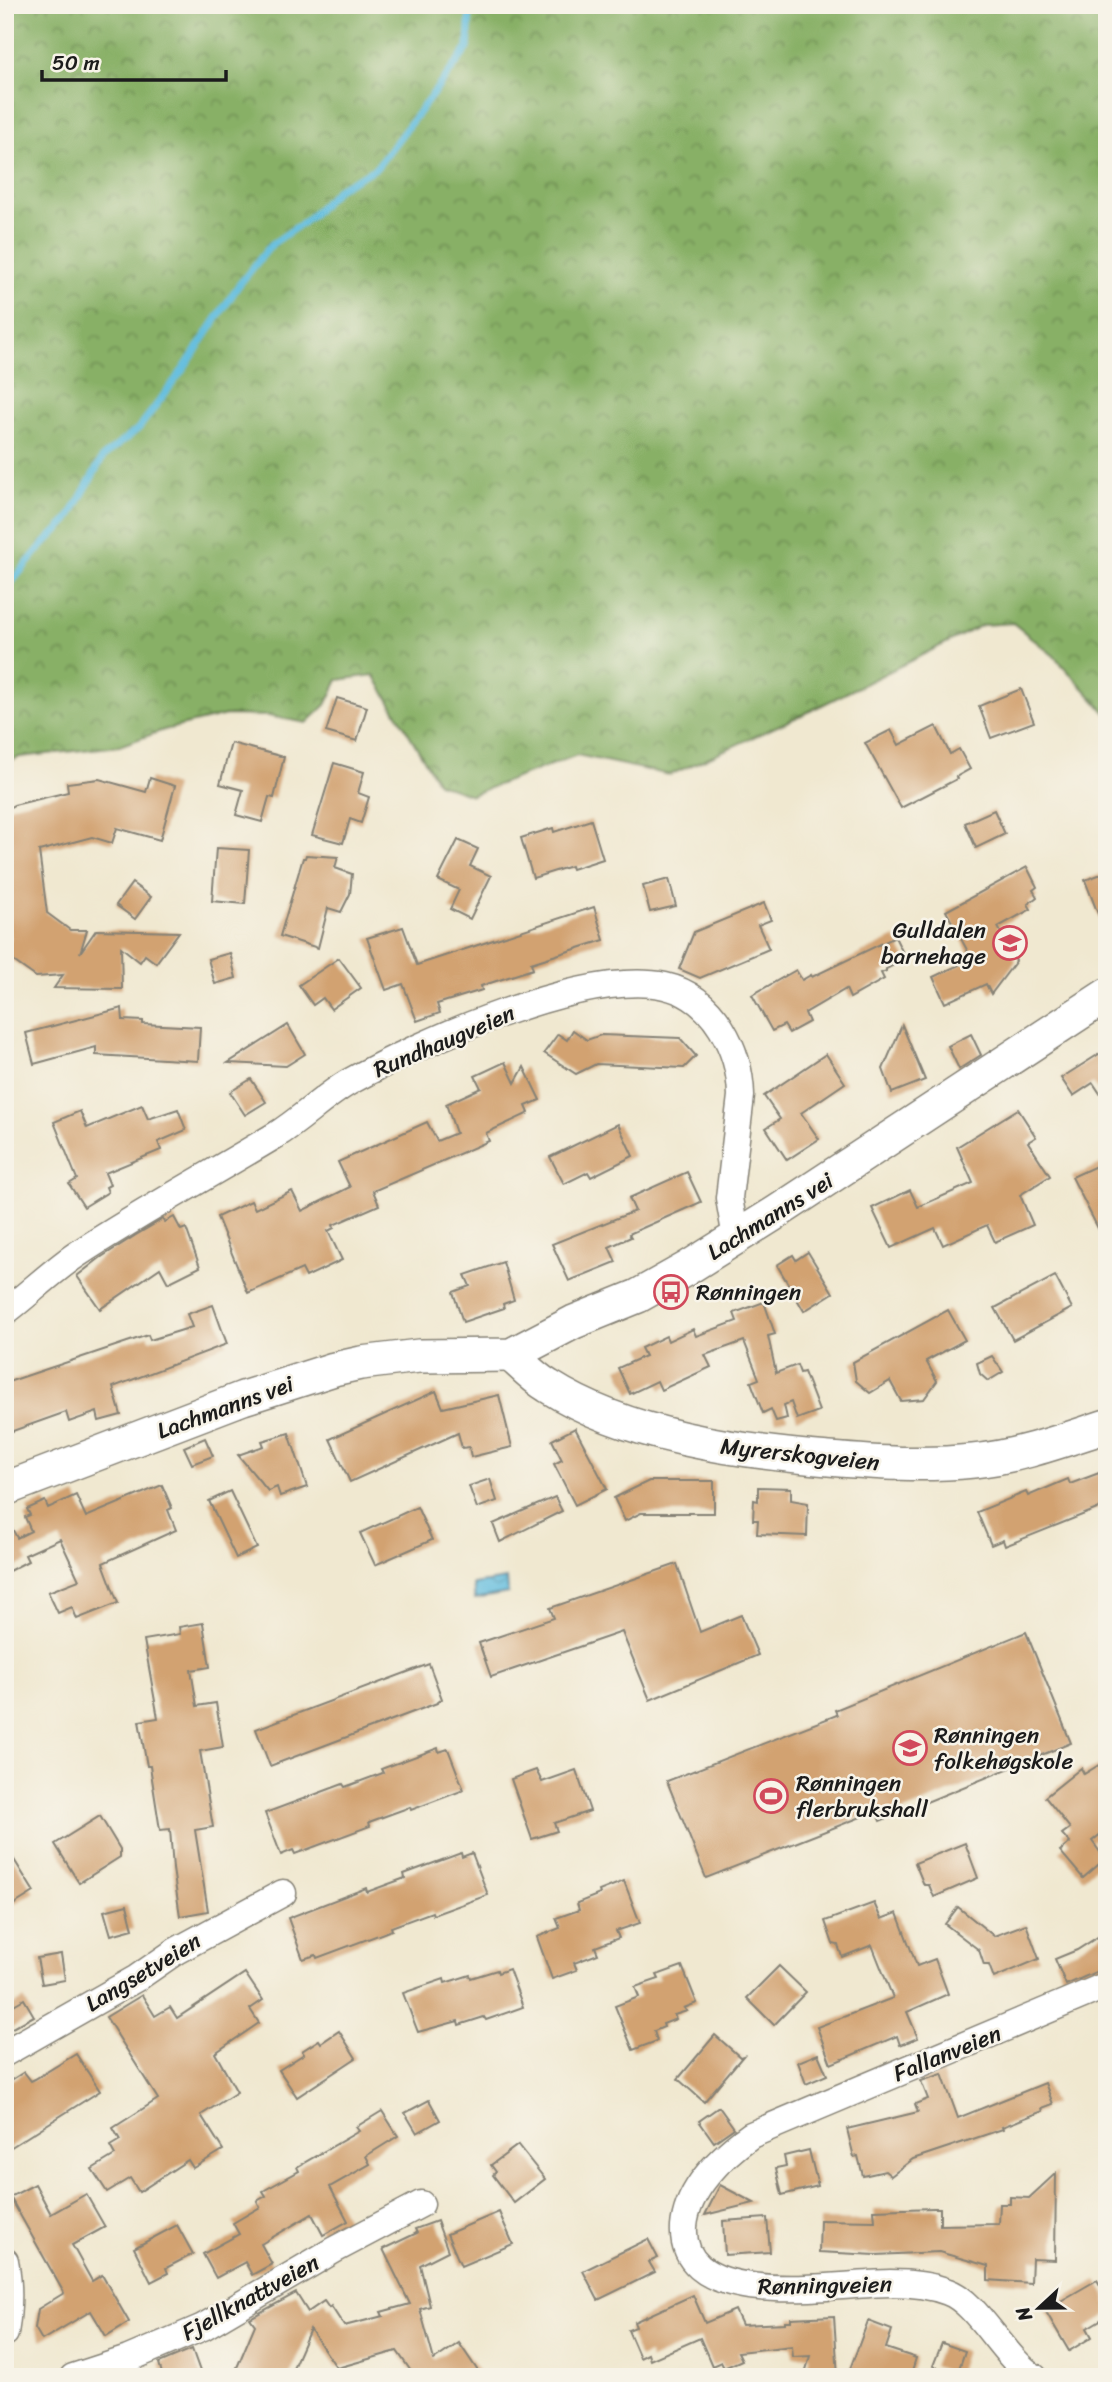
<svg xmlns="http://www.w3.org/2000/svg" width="1112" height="2382" viewBox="0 0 1112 2382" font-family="Sriracha,sans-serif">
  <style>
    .forest { fill: url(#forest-crowns); stroke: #526641; stroke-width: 2 }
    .water { fill: url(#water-waves); stroke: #3f6c7e; stroke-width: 2 }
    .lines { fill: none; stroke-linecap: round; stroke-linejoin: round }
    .stream { stroke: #62bddf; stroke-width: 7 }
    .building { fill: #d2a271 }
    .minor-casing { stroke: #868276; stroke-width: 29 }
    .tertiary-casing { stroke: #868276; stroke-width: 36 }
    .minor { stroke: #fff; stroke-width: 26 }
    .tertiary { stroke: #fff; stroke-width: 33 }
    .labels { text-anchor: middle; stroke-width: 5; stroke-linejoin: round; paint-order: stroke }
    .poi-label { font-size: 23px; fill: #1c1c1c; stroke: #f7f3e8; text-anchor: start }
    .street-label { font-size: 23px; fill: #1c1c1c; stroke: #f7f3e8 }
  </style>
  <defs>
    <pattern id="forest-crowns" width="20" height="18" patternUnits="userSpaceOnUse" patternTransform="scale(1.75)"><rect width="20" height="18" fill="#88b066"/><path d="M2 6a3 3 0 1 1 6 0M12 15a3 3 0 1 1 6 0" fill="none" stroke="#6e8e53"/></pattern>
    <pattern id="water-waves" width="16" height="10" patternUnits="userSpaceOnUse" patternTransform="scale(1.75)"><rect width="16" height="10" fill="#62bddf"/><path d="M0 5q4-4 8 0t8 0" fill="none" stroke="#54a2bf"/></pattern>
  </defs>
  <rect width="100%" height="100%" fill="#f7f3e8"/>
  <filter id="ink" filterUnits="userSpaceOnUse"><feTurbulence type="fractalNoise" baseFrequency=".0143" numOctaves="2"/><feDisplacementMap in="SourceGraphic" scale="14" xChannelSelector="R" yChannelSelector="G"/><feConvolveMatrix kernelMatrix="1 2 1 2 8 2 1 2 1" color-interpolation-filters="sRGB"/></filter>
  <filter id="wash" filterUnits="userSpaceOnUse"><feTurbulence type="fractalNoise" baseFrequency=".00686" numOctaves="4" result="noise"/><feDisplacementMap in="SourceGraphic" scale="28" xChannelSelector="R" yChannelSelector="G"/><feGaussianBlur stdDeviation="1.57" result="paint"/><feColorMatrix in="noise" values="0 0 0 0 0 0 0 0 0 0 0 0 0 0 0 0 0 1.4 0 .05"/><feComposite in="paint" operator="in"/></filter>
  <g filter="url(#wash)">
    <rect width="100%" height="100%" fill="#f0e8d0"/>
    <polygon class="forest" points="5,5 1107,5 1107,714 1054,656 1013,623 982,625 806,713 670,775 577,755 471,795 438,783 374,675 338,680 326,705 307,723 268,716 226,715 164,730 119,746 20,757 5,763"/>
    <polygon class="water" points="507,1579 508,1593 475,1599 473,1584"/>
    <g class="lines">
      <polyline class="stream" points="5,590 40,548 68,520 103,457 139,428 185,367 238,286 272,244 308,219 339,188 376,168 468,48 470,5"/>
    </g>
    <g id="blocks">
      <g class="building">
        <polygon points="1021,689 1034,722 991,738 979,706"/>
        <polygon points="337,698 367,707 357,741 326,732"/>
        <polygon points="936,726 950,754 959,749 970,769 956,777 957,779 901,808 865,743 891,730 899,745"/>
        <polygon points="231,743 284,757 274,798 269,797 262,822 236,815 243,790 220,784"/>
        <polygon points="334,763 364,772 358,793 369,797 361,823 350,819 343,843 312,835"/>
        <polygon points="150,778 175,786 160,840 117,828 112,843 92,837 39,851 47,913 70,930 87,930 80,953 96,930 179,932 156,963 145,955 140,962 121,947 122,989 54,988 63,975 36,977 5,955 5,946 11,938 5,924 5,818 8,814 7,809 14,805 68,792 67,783 99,779 146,792"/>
        <polygon points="994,810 1005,834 976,848 965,823"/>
        <polygon points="591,820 603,859 572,869 571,866 533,878 521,838 553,828 554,832"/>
        <polygon points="458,840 478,849 470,866 491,876 470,919 450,909 459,890 438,880"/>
        <polygon points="216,848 249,850 245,904 212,901"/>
        <polygon points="306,855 338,857 335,868 352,874 350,894 341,912 328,908 318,948 280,936 303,858 305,858"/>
        <polygon points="1027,867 1037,887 1033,890 1037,897 1028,904 1031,909 998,927 1016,961 991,994 986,984 945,1003 933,977 972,959 946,911"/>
        <polygon points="1107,872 1107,931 1105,932 1085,880"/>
        <polygon points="669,879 676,906 650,912 643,886"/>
        <polygon points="132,883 151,897 135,919 116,905"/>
        <polygon points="764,903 771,920 758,925 769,949 700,978 679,969 694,932"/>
        <polygon points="594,907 604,940 531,963 533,969 481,986 482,990 437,1004 440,1013 417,1021 403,984 386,990 367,938 403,927 417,965"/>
        <polygon points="895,937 906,959 886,969 886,971 881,973 884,979 850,998 846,989 805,1013 809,1022 789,1033 784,1025 772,1031 752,995 796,970 802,980 811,975 812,977"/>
        <polygon points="230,953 236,978 215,984 208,959"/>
        <polygon points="339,958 361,988 331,1009 323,998 313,1005 299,985"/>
        <polygon points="122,1008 123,1020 143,1021 143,1024 200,1027 198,1061 96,1055 96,1047 34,1064 26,1033"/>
        <polygon points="288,1025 305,1054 286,1066 228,1063"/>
        <polygon points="902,1025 925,1080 892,1093 883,1069"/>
        <polygon points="573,1030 587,1040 601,1035 680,1038 696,1056 684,1068 596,1064 576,1074 544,1053 558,1034 567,1040"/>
        <polygon points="971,1034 981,1055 959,1069 948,1046"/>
        <polygon points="1107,1049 1107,1104 1093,1083 1073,1096 1061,1078"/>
        <polygon points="826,1054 845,1083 801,1113 819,1139 787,1160 766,1128 780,1119 764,1096"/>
        <polygon points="505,1062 515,1083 524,1067 540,1100 526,1106 529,1113 486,1133 489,1141 373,1191 379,1205 333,1225 334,1228 328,1231 342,1260 306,1277 302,1269 248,1293 217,1217 251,1201 255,1209 292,1191 302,1211 350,1187 338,1162 427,1122 437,1141 456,1133 446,1104 481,1088 475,1076"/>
        <polygon points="251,1079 266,1102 245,1115 230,1092"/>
        <polygon points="142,1105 148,1119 178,1109 186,1130 158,1142 161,1150 105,1173 110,1185 106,1187 108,1192 84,1207 69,1184 77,1179 54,1122 80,1111 87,1128"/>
        <polygon points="1018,1109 1036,1137 1028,1142 1050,1176 1020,1195 1033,1225 995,1242 987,1225 943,1245 935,1228 891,1248 872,1208 910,1190 918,1207 973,1183 957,1147"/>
        <polygon points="618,1124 633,1156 591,1177 588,1172 564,1184 550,1157"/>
        <polygon points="1107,1161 1107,1246 1072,1177"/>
        <polygon points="687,1172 701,1202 629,1234 631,1237 609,1247 616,1262 569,1281 552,1244 635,1211 629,1198"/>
        <polygon points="174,1217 181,1230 186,1228 200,1267 168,1283 160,1268 100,1309 77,1276 100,1258 136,1235 163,1219 165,1222"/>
        <polygon points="808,1252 833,1293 804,1311 777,1265 793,1255 796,1260"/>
        <polygon points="503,1262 514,1300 503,1304 504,1308 463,1322 453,1292 470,1286 465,1275"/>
        <polygon points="1055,1276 1072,1308 1013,1340 995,1308"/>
        <polygon points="764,1302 775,1334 768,1336 776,1373 797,1365 800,1373 804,1372 819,1411 797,1419 791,1402 784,1405 787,1418 776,1421 771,1409 763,1413 751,1382 759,1379 744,1341 705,1355 711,1367 661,1390 657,1381 630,1394 618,1368 645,1356 641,1348 666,1336 668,1341 693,1329 696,1336 737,1321 734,1313"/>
        <polygon points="213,1305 227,1344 113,1387 121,1415 99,1421 97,1412 69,1422 66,1412 10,1432 5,1418 5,1383 148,1335 150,1340 192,1327 187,1314"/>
        <polygon points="948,1310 965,1340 926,1361 937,1381 924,1399 901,1401 890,1381 870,1393 856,1381 853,1362"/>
        <polygon points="992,1356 1003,1372 988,1381 980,1374 977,1363"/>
        <polygon points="436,1391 443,1408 499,1395 512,1447 471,1457 469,1447 462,1448 458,1433 350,1482 330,1439"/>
        <polygon points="575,1428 607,1489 575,1505 554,1464 562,1460 552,1440"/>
        <polygon points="289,1433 307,1487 280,1496 277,1487 268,1491 238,1455 264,1446 262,1441"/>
        <polygon points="205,1438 213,1456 192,1464 184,1447"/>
        <polygon points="1107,1470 1107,1505 1005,1546 1003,1540 991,1545 977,1512 1026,1492 1028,1496 1068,1479 1070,1484"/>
        <polygon points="490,1479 497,1501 477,1508 469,1486"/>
        <polygon points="649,1481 714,1481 714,1513 641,1513 625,1521 614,1498"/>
        <polygon points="162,1485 172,1508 168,1510 176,1530 103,1563 118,1603 77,1619 72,1607 58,1613 48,1592 79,1580 60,1539 25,1555 28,1561 5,1573 5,1515 17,1538 31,1531 25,1517 30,1515 27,1509 45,1501 48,1508 76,1495 86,1517"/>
        <polygon points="758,1487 791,1488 791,1500 808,1503 807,1536 757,1534 758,1520 753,1520 754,1500 758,1501"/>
        <polygon points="230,1491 257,1548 236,1558 209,1501"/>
        <polygon points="555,1497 562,1511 500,1542 493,1524"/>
        <polygon points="417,1507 432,1540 375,1565 360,1533"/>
        <polygon points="677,1564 700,1632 741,1615 758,1655 650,1700 622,1632 491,1677 479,1643 554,1618 550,1608"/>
        <polygon points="203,1623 210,1667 191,1670 197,1706 216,1703 223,1747 200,1751 213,1827 195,1830 208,1911 180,1916 173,1869 170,1829 160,1830 150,1766 147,1766 139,1721 158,1718 144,1640 180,1634 179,1627"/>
        <polygon points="1026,1632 1071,1743 880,1821 876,1811 706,1878 667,1781 837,1715 835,1710"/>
        <polygon points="429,1664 442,1699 437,1703 270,1766 256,1729"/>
        <polygon points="438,1748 439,1752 448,1749 464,1790 411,1810 410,1807 369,1822 370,1826 295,1854 293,1850 281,1855 265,1813 343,1784 345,1787 383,1773 381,1769"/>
        <polygon points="1107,1760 1107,1829 1092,1841 1105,1859 1083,1878 1060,1851 1070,1843 1062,1834 1070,1828 1045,1797 1081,1768 1084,1774"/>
        <polygon points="536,1770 542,1782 576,1770 590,1811 554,1823 557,1831 532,1839 511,1779"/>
        <polygon points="100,1816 120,1849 120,1857 79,1883 55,1844"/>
        <polygon points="965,1843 978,1878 934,1897 929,1885 924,1885 915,1863"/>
        <polygon points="5,1845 34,1892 5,1910"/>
        <polygon points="461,1853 462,1857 472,1853 488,1895 433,1915 432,1912 391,1927 392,1930 317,1958 316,1955 303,1959 288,1918 366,1888 367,1892 405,1878 404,1874"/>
        <polygon points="624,1881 640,1923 616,1931 619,1938 595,1947 598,1954 574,1963 577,1970 552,1979 537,1937 560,1928 556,1918 579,1910 577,1903 600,1894 599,1891"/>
        <polygon points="874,1903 881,1919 897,1913 917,1966 935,1959 948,1994 907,2012 918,2038 900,2045 897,2036 831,2064 817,2027 893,1998 872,1945 842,1957 838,1945 833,1944 825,1921"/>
        <polygon points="127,1905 133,1929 111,1935 104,1911"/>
        <polygon points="958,1907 994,1936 1026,1924 1039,1959 994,1978 989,1965 984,1965 979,1950 945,1924"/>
        <polygon points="1107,1931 1107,1967 1066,1985 1055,1959 1077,1950"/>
        <polygon points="61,1954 65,1980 42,1984 37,1958"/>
        <polygon points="682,1966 697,2003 684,2008 687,2011 674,2015 676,2019 663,2024 664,2027 654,2031 657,2041 633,2050 615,2006 639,1997 635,1987 659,1979 657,1975"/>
        <polygon points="779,1966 806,1992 774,2025 747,1998"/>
        <polygon points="509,1969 523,2007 486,2020 484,2017 459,2025 458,2021 418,2032 403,1993 444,1979 445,1983 470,1975 471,1978 497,1970 498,1973"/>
        <polygon points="245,1973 263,2000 250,2009 259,2023 215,2053 237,2092 201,2115 223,2150 193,2168 188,2160 139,2192 130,2178 107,2192 92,2169 115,2155 110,2146 120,2140 113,2128 158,2099 106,2017 142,1995 155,2016 170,2007 177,2018"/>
        <polygon points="24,1999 34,2016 5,2032 5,2010"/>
        <polygon points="339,2031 356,2058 297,2097 279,2070 304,2054 302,2051 319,2040 321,2043"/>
        <polygon points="715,2035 740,2057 743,2056 704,2102 678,2079"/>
        <polygon points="76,2054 100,2091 5,2151 5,2084 24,2072 31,2081 35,2079"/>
        <polygon points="818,2054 827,2075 806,2084 798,2062"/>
        <polygon points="942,2074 958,2118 1045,2083 1053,2104 1042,2108 1043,2111 1002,2127 1003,2129 913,2159 891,2176 885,2171 863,2176 858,2156 854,2157 847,2129 918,2112 915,2104 928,2099 921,2081"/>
        <polygon points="429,2100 440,2120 417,2133 405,2113"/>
        <polygon points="719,2107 734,2128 714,2142 699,2121"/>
        <polygon points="382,2111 398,2136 366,2156 370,2164 330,2187 348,2221 323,2235 312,2214 261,2244 272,2264 252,2275 245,2262 216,2278 203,2254 239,2234 233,2223 260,2207 257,2201 266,2196 263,2191 299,2171 297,2167 359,2131 356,2127"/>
        <polygon points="518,2145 545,2179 514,2203 493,2175 496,2172 491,2165"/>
        <polygon points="809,2150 818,2186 782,2195 776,2168 786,2166 784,2156"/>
        <polygon points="1056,2173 1055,2260 1032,2259 1031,2283 988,2280 988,2266 939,2252 876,2255 819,2252 820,2220 875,2221 874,2210 934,2208 940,2208 940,2225 999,2224 1000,2204 1010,2204 1010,2197 1029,2198"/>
        <polygon points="35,2184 51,2214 86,2194 105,2227 72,2245 92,2281 102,2275 129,2322 106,2336 91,2311 42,2340 35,2328 38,2309 64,2293 10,2197"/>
        <polygon points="720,2185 754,2203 705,2215"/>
        <polygon points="499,2212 513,2244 461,2266 447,2234"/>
        <polygon points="767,2218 770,2252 725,2255 723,2221"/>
        <polygon points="437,2221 448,2251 420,2265 430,2306 420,2309 434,2360 459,2343 482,2377 409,2377 413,2374 397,2351 337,2368 310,2329 289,2377 233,2377 255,2325 250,2318 296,2293 308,2312 324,2301 329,2308 331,2306 344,2326 383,2316 381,2312 410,2304 383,2249 417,2233 415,2229"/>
        <polygon points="177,2225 193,2254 166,2268 168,2273 151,2282 134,2248"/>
        <polygon points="648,2239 658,2258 649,2262 655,2272 598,2300 583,2271"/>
        <polygon points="1097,2280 1107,2297 1107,2316 1087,2328 1092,2337 1069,2351 1045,2310"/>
        <polygon points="693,2295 705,2323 735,2310 742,2325 785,2323 785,2321 791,2321 791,2318 834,2316 838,2377 804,2377 810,2356 793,2357 792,2346 738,2352 742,2360 724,2368 721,2362 712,2366 700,2338 650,2360 648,2354 640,2358 628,2330 636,2327 634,2322"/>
        <polygon points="868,2321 892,2330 886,2348 916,2358 910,2377 871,2377 850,2369"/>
        <polygon points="942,2343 965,2351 957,2375 933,2366"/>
        <polygon points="192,2349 202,2377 163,2377 159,2363"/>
      </g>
    </g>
  </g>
  <g filter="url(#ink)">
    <use href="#blocks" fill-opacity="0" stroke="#868276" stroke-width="2"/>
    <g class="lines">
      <g class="minor-casing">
        <g id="minor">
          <path d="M5,1312c24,-18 46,-40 71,-57 65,-43 134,-80 200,-120 26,-16 47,-38 73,-53 72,-40 235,-113 316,-96 49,11 75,64 76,110l-12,102 7,40"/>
          <polyline points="5,2053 137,1978 176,1951 283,1893"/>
          <path d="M5,2261c5,25 4,48 0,72"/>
          <polyline points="73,2377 128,2359 203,2327 334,2250 421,2204"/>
          <path d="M1034,2377c-31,-20 -57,-75 -86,-85 -18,-7 -39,-9 -58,-9 -50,0 -211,31 -206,-56 3,-38 38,-71 67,-92l356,-150"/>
        </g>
      </g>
      <g class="tertiary-casing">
        <g id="tertiary">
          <path d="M511,1355c12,11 23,23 37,31 80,51 189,65 281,73 49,4 95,7 144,2 45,-4 90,-21 134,-35"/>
          <polyline points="5,1489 243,1398 334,1369 361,1363 419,1356 511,1355 574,1322 638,1296 686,1269 777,1212 1107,995"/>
        </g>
      </g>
      <use href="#minor" class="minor"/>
      <use href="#tertiary" class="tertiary"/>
    </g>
  </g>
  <defs>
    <g id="school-ring" transform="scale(1.75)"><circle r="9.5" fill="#f7f3e8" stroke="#d1495b" stroke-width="1.5"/><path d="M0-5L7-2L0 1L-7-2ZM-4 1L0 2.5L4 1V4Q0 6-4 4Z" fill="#d1495b"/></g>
    <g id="bus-ring" transform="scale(1.75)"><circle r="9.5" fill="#f7f3e8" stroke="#d1495b" stroke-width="1.5"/><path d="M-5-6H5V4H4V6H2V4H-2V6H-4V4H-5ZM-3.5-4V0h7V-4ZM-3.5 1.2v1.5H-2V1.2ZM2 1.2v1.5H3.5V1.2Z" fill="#d1495b"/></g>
    <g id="stadium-ring" transform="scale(1.75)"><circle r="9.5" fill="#f7f3e8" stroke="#d1495b" stroke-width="1.5"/><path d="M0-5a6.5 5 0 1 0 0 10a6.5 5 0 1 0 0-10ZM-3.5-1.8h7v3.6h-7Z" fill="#d1495b"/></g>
  </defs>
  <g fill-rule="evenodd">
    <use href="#school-ring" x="1010" y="943"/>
    <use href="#bus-ring" x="671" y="1292"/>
    <use href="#school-ring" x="910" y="1748"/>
    <use href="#stadium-ring" x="771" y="1796"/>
  </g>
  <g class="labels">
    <g class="poi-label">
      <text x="986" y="938" text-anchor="end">Gulldalen<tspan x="986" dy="26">barnehage</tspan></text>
      <text x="696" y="1300">Rønningen</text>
      <text x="934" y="1743">Rønningen<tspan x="934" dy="26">folkehøgskole</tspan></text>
      <text x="796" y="1791">Rønningen<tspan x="796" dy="26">flerbrukshall</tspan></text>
    </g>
    <g class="street-label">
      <text transform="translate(444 1041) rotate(-23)" y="8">Rundhaugveien</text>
      <text transform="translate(770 1216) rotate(-32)" y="8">Lachmanns vei</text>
      <text transform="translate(225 1407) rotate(-20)" y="8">Lachmanns vei</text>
      <text transform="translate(800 1454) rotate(6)" y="8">Myrerskogveien</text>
      <text transform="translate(143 1972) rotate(-31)" y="8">Langsetveien</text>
      <text transform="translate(947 2053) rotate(-22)" y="8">Fallanveien</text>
      <text transform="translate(825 2285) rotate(-1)" y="8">Rønningveien</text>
      <text transform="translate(250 2297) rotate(-29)" y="8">Fjellknattveien</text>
    </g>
  </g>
  <rect width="1112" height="2382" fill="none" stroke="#f7f3e8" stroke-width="28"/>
  <g transform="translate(1039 2308) rotate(248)" stroke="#f7f3e8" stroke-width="5" paint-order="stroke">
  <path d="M0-5L12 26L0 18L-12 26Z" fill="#1c1c1c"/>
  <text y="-10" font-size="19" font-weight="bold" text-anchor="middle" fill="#1c1c1c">N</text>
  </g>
  <path d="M42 70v10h184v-10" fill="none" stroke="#1c1c1c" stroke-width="3.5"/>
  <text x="52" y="70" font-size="21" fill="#1c1c1c" stroke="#f7f3e8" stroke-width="5" paint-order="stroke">50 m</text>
</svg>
